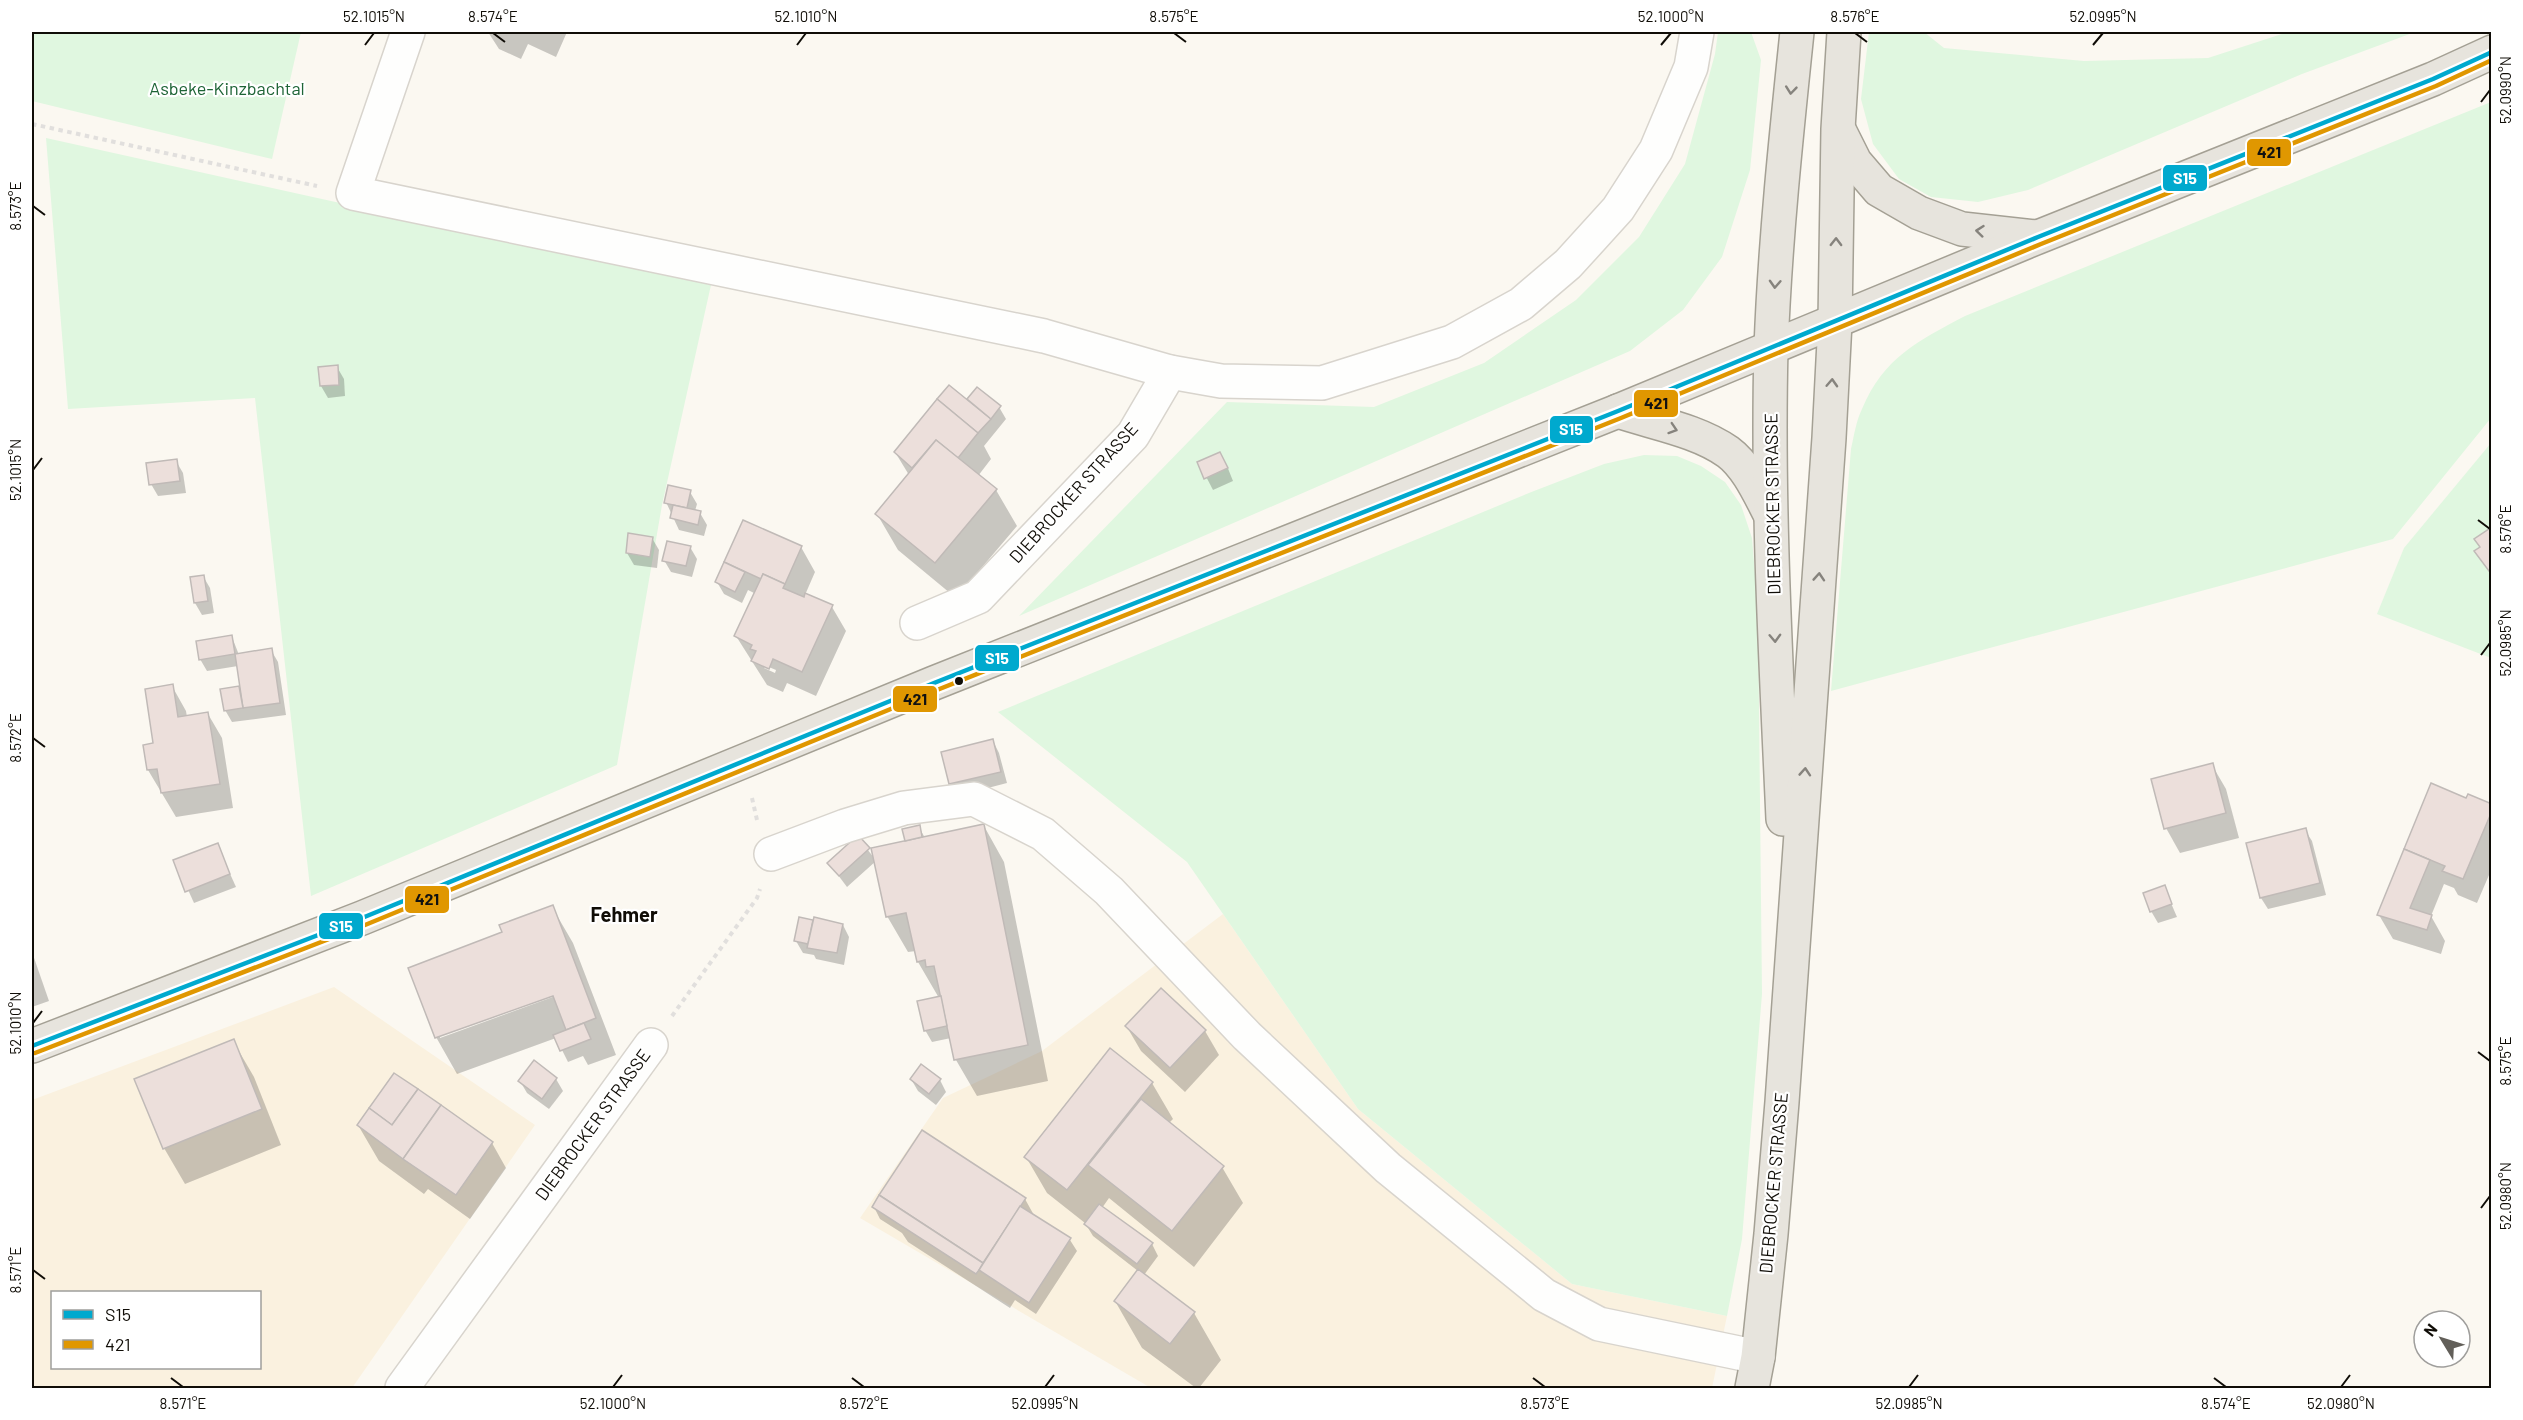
<svg xmlns="http://www.w3.org/2000/svg" width="2523" height="1420" viewBox="0 0 2523 1420" font-family="Barlow,sans-serif">
  <style>
    .built { fill: #faf1df; fill-rule: evenodd }
    .green { fill: #e0f7e0 }
    .shadow { fill: #0003; fill-rule: evenodd }
    .building { fill: #ecdfdb; stroke: #c0bab7; stroke-width: 1.5 }
    .lines { fill: none; stroke-linecap: round; stroke-linejoin: round }
    .minor-casing { stroke: #d8d4cd; stroke-width: 36 }
    .major-casing { stroke: #a4a094; stroke-width: 36 }
    .path { stroke: #e1dfdd; stroke-width: 4; stroke-dasharray: 4.5 4.5; stroke-linecap: butt }
    .minor { stroke: #fefefd; stroke-width: 33 }
    .major { stroke: #e7e4dd; stroke-width: 33 }
    .bus-1-casing { stroke: #fff; stroke-width: 9 }
    .bus-2-casing { stroke: #fff; stroke-width: 9 }
    .bus-1 { stroke: #00a9ce; stroke-width: 4.5 }
    .bus-2 { stroke: #e09701; stroke-width: 4.5 }
    .oneway { stroke: #86837d }
    .ticks { fill: none; stroke: #100d07; stroke-width: 2 }
    .bus-dot { fill: #100d07; stroke: #fff; stroke-width: 2 }
    .labels { text-anchor: middle; stroke-width: 4.5; stroke-linejoin: round; paint-order: stroke }
    .park-label { font-size: 18px; fill: #1e6436; stroke: #fff }
    .street-label { font-size: 18px; fill: #100d07; stroke: #fff }
    .neighbourhood-label { font-size: 20px; font-weight: bold; fill: #100d07; stroke: #fff }
    .line-badge { stroke: #fff; stroke-width: 2 }
    .badge-label { font-size: 16px; text-anchor: middle; font-weight: bold; fill: #fff }
    .pale-badge-label { font-size: 16px; text-anchor: middle; font-weight: bold; fill: #111 }
    .neatline { fill: none; stroke: #100d07; stroke-width: 2 }
    .ticks-label { font-size: 15px; text-anchor: middle; fill: #100d07 }
  </style>
  <rect width="100%" height="100%" fill="#fbf8f1"/>
  <g class="built">
    <polygon points="1223,914 1358,1109 1572,1284 1727,1316 1712,1388 1151,1388 860,1218 943,1098 1042,1051"/>
    <path d="M334,987l201,138 -183,263h-320v-288zM52,1292h208v76h-208z"/>
  </g>
  <g class="green">
    <polygon points="34,32 301,32 272,159 32,101 32,52"/>
    <polygon points="1718,32 1751,32 1761,60 1750,170 1722,257 1683,310 1630,351 1019,616 1227,402 1374,407 1484,363 1576,300 1639,237 1685,164 1715,54"/>
    <polygon points="1869,32 1924,32 1944,48 2084,61 2208,58 2288,32 2415,32 2302,74 2028,190 1978,202 1931,197 1899,179 1873,144 1861,99"/>
    <path d="M2491,102v316l-98,121 -562,152 20,-242c3,-13 5,-28 11,-40 22,-52 56,-68 103,-93z"/>
    <polygon points="46,138 711,285 662,505 617,765 311,896 255,398 68,409"/>
    <polygon points="2491,443 2491,658 2377,614 2404,548"/>
    <polygon points="1644,455 1677,456 1701,466 1725,482 1741,505 1752,538 1758,610 1762,994 1742,1239 1727,1316 1572,1284 1358,1109 1187,862 998,712 1534,491 1604,464"/>
  </g>
  <g class="shadow">
    <polygon points="488,32 567,32 556,57 528,44 521,59 499,49"/>
    <polygon points="337,367 344,379 345,396 328,398 321,386"/>
    <polygon points="977,389 999,407 1006,419 984,446 991,459 978,476 996,490 1017,526 956,598 898,550 877,514 909,475 895,452 967,401"/>
    <polygon points="176,461 183,473 186,493 158,496 151,484"/>
    <polygon points="1199,463 1227,466 1233,481 1213,490"/>
    <polygon points="690,492 697,504 695,511 700,513 707,525 704,536 679,530 666,502"/>
    <path d="M744,522l57,25 14,25 -10,23 27,12 14,24 -30,65 -29,-13 -4,9 -16,-7 -31,-49 20,-42 -8,-4 -6,13 -18,-9 -7,-12zM764,665l12,5 -1,3 -11,-5z"/>
    <polygon points="652,538 659,550 657,568 634,565 627,553"/>
    <polygon points="690,547 697,559 692,577 671,572 664,560"/>
    <polygon points="203,576 210,588 214,613 202,615 195,603 192,578"/>
    <polygon points="232,637 239,655 271,650 278,662 286,715 232,722 225,710 222,690 241,687 238,666 207,671 200,659"/>
    <polygon points="172,686 186,711 187,717 208,714 222,738 233,808 176,817 148,770"/>
    <polygon points="993,741 999,753 1007,783 957,796 950,784 943,753"/>
    <polygon points="2212,765 2226,789 2239,838 2180,853 2166,828"/>
    <polygon points="2432,785 2467,800 2492,806 2492,868 2477,903 2458,895 2454,888 2444,884 2431,916 2445,941 2441,954 2393,939 2379,915"/>
    <polygon points="984,826 1004,862 1048,1081 977,1096 956,1060 951,1038 932,1042 925,1030 939,998 918,962 916,951 908,952 887,916 876,861 847,887 829,863 858,837 874,858 908,842 919,827 925,838"/>
    <polygon points="2305,830 2312,841 2326,895 2268,909 2261,898"/>
    <polygon points="217,845 236,887 194,903 175,861"/>
    <polygon points="2164,887 2177,917 2158,923 2151,911"/>
    <path d="M552,907l21,36 43,112 -28,10 -5,-9 -15,6 -12,-24 -99,36 -21,-37 67,-104zM560,992l1,2 -121,44v-3z"/>
    <polygon points="800,919 843,925 849,937 844,965 816,959 814,955 803,953 796,941"/>
    <polygon points="32,952 49,1001 32,1007"/>
    <polygon points="1127,1027 1205,1031 1219,1055 1185,1092 1141,1051"/>
    <polygon points="233,1041 254,1077 281,1145 185,1184 164,1148"/>
    <polygon points="556,1079 563,1091 549,1109 527,1093 520,1081"/>
    <polygon points="911,1079 940,1080 946,1092 936,1105 918,1091"/>
    <polygon points="1152,1083 1173,1119 1169,1123 1222,1167 1243,1203 1194,1267 1109,1198 1102,1208 1152,1244 1158,1256 1144,1275 1194,1313 1221,1360 1199,1388 1196,1388 1142,1348 1115,1301 1138,1271 1093,1236 1085,1223 1047,1193 1026,1157"/>
    <polygon points="358,1125 492,1143 506,1168 470,1219 428,1189 424,1194 379,1161"/>
    <polygon points="1025,1199 1035,1217 1070,1240 1077,1251 1036,1314 1015,1300 1010,1308 908,1242 902,1233 880,1219 874,1207"/>
  </g>
  <g class="building">
    <polygon points="338,365 339,385 320,386 318,367"/>
    <polygon points="949,385 991,419 978,433 937,399"/>
    <polygon points="977,387 1001,406 991,419 967,399"/>
    <polygon points="937,399 978,433 958,458 936,440 912,468 894,452"/>
    <polygon points="936,440 997,489 935,563 875,514"/>
    <polygon points="1220,452 1228,468 1204,479 1197,462"/>
    <polygon points="177,459 180,481 149,485 146,463"/>
    <polygon points="668,485 691,490 687,508 664,503"/>
    <polygon points="673,505 701,511 698,525 670,518"/>
    <polygon points="743,520 802,546 785,584 763,574 761,579 724,562"/>
    <polygon points="2492,527 2492,575 2474,551 2480,547 2474,539"/>
    <polygon points="628,533 653,537 650,557 626,553"/>
    <polygon points="667,541 691,546 686,566 662,561"/>
    <polygon points="724,562 745,572 735,592 715,582"/>
    <polygon points="763,574 785,584 783,588 804,597 805,593 833,605 802,672 773,659 769,669 751,661 756,651 750,649 752,645 734,636"/>
    <polygon points="204,575 208,601 194,603 190,577"/>
    <polygon points="232,635 235,654 199,660 196,641"/>
    <polygon points="272,648 280,703 243,708 235,654"/>
    <polygon points="173,684 178,717 208,712 220,784 161,793 157,769 147,770 143,745 153,743 145,689"/>
    <polygon points="239,686 243,708 224,711 220,689"/>
    <polygon points="993,739 1001,772 949,784 941,752"/>
    <polygon points="2213,763 2226,813 2164,829 2151,779"/>
    <polygon points="2431,783 2466,798 2468,794 2492,804 2492,811 2463,879 2442,871 2445,866 2404,849"/>
    <polygon points="984,824 1028,1045 954,1060 934,966 926,967 925,960 917,962 906,913 886,917 871,848"/>
    <polygon points="920,825 922,837 905,841 902,829"/>
    <polygon points="2306,828 2320,883 2260,898 2246,843"/>
    <polygon points="858,835 870,848 839,876 827,863"/>
    <polygon points="218,843 230,874 185,892 173,860"/>
    <polygon points="2404,849 2430,860 2410,908 2432,915 2427,930 2377,915"/>
    <polygon points="2165,885 2172,904 2150,912 2143,893"/>
    <polygon points="553,905 596,1018 566,1030 553,996 435,1038 408,968 502,932 499,925"/>
    <polygon points="799,917 813,920 808,944 794,941"/>
    <polygon points="814,917 843,924 837,953 807,948"/>
    <polygon points="1161,988 1206,1030 1170,1068 1125,1026"/>
    <polygon points="941,996 947,1026 924,1031 917,1001"/>
    <polygon points="584,1023 591,1039 560,1051 553,1035"/>
    <polygon points="234,1039 262,1109 163,1149 134,1079"/>
    <polygon points="1110,1048 1153,1082 1067,1190 1024,1157"/>
    <polygon points="534,1060 557,1078 542,1099 518,1081"/>
    <polygon points="921,1064 941,1079 929,1094 910,1079"/>
    <polygon points="394,1073 418,1089 392,1125 369,1108"/>
    <polygon points="418,1089 441,1105 403,1159 357,1125 369,1108 392,1125"/>
    <polygon points="1141,1099 1224,1166 1172,1231 1088,1165"/>
    <polygon points="441,1105 493,1142 456,1195 403,1159"/>
    <polygon points="922,1130 1026,1198 983,1263 879,1195"/>
    <polygon points="879,1195 983,1263 979,1270 976,1274 872,1207"/>
    <polygon points="1099,1204 1153,1243 1137,1264 1084,1224"/>
    <polygon points="1020,1206 1071,1238 1029,1303 979,1270"/>
    <polygon points="1138,1269 1195,1312 1170,1344 1114,1301"/>
  </g>
  <g class="lines">
    <g class="minor-casing">
      <g id="minor">
        <polyline points="408,32 353,193 1044,336 1170,372 1221,381 1322,383 1452,342 1521,304 1568,264 1618,209 1656,150 1691,67 1697,32"/>
        <polyline points="917,623 978,597 1133,435 1170,372"/>
        <polyline points="771,854 845,826 904,808 974,799 1043,834 1109,891 1247,1036 1388,1168 1544,1295 1599,1324 1758,1357"/>
        <polyline points="402,1388 651,1045"/>
      </g>
    </g>
    <g class="major-casing">
      <g id="major">
        <polyline points="1839,130 1855,162 1879,190 1919,213 1962,229 2036,237"/>
        <path d="M1618,411c35,12 79,19 110,41 19,14 31,41 42,62"/>
        <path d="M1783,819c-7,-157 -16,-314 -12,-471 4,-106 15,-211 26,-316"/>
        <polyline points="32,1046 362,918 934,683 1618,411 2038,237 2433,79 2492,52"/>
        <polyline points="1752,1388 1758,1357 1771,1234 1782,1102 1829,438 1835,322 1838,129 1844,32"/>
      </g>
    </g>
    <g class="path">
      <polyline points="32,124 317,186"/>
      <polyline points="752,798 757,820"/>
      <polyline points="672,1016 757,898 760,889"/>
    </g>
    <use href="#minor" class="minor"/>
    <use href="#major" class="major"/>
    <g class="bus-1-casing">
      <polyline id="bus-1" points="32,1046 362,918 934,683 1618,411 2038,237 2433,79 2492,52"/>
    </g>
    <g class="bus-2-casing">
      <polyline id="bus-2" points="35,1053 365,925 937,690 1621,418 2041,244 2436,86 2492,60"/>
    </g>
    <use href="#bus-1" class="bus-1"/>
    <use href="#bus-2" class="bus-2"/>
  </g>
  <defs><path id="oneway-chevron" d="M-2-3.5L2.5 0L-2 3.5" fill="none" stroke-width="1.6" stroke-linecap="round" stroke-linejoin="round" transform="scale(1.5)"/></defs>
  <g class="oneway">
    <use href="#oneway-chevron" transform="translate(1791 90) rotate(96)"/>
    <use href="#oneway-chevron" transform="translate(1980 231) rotate(-174)"/>
    <use href="#oneway-chevron" transform="translate(1836 242) rotate(-89)"/>
    <use href="#oneway-chevron" transform="translate(1775 284) rotate(93)"/>
    <use href="#oneway-chevron" transform="translate(1832 383) rotate(-87)"/>
    <use href="#oneway-chevron" transform="translate(1673 429) rotate(18)"/>
    <use href="#oneway-chevron" transform="translate(1819 577) rotate(-86)"/>
    <use href="#oneway-chevron" transform="translate(1775 638) rotate(88)"/>
    <use href="#oneway-chevron" transform="translate(1805 772) rotate(-86)"/>
  </g>
  <path class="ticks" d="M493,33l12,9M1174,33l12,9M1855,33l12,9M365,45l9,-12M797,45l9,-12M1661,45l10,-12M2093,45l10,-12M2481,102l9,-12M33,206l12,9M33,470l9,-12M2478,520l12,9M2481,655l9,-12M33,738l12,9M33,1023l9,-12M2478,1052l12,9M2481,1208l9,-12M33,1270l12,9M171,1378l12,9M852,1378l12,9M1533,1378l12,9M2214,1378l12,9M613,1387l9,-12M1045,1387l9,-12M1909,1387l9,-12M2341,1387l9,-12"/>
  <circle class="bus-dot" cx="959" cy="681" r="5"/>
  <g class="labels">
    <g class="park-label">
      <text x="227" y="95">Asbeke-Kinzbachtal</text>
    </g>
    <g class="street-label">
      <text transform="translate(1074 493) rotate(-48)" y="6">DIEBROCKER STRASSE</text>
      <text transform="translate(1773 504) rotate(-91)" y="6">DIEBROCKER STRASSE</text>
      <text transform="translate(593 1125) rotate(-54)" y="6">DIEBROCKER STRASSE</text>
      <text transform="translate(1774 1183) rotate(-85)" y="6">DIEBROCKER STRASSE</text>
    </g>
    <g class="neighbourhood-label">
      <text x="624" y="922">Fehmer</text>
    </g>
  </g>
  <g class="line-badge">
    <rect x="2246" y="138" width="46" height="29" rx="6" fill="#e09701"/>
    <rect x="2162" y="164" width="46" height="28" rx="6" fill="#00a9ce"/>
    <rect x="1633" y="389" width="46" height="29" rx="6" fill="#e09701"/>
    <rect x="1549" y="415" width="45" height="29" rx="6" fill="#00a9ce"/>
    <rect x="974" y="644" width="46" height="28" rx="6" fill="#00a9ce"/>
    <rect x="892" y="685" width="46" height="28" rx="6" fill="#e09701"/>
    <rect x="404" y="885" width="46" height="29" rx="6" fill="#e09701"/>
    <rect x="318" y="912" width="46" height="28" rx="6" fill="#00a9ce"/>
  </g>
  <g class="badge-label">
    <text x="2185" y="184">S15</text>
    <text x="1571" y="435">S15</text>
    <text x="997" y="664">S15</text>
    <text x="341" y="932">S15</text>
  </g>
  <g class="pale-badge-label">
    <text x="2269" y="158">421</text>
    <text x="1656" y="409">421</text>
    <text x="915" y="705">421</text>
    <text x="427" y="905">421</text>
  </g>
  <rect width="2523" height="1420" fill="none" stroke="#ffffff" stroke-width="66"/>
  <rect x="51" y="1291" width="210" height="78" fill="#ffffff" stroke="#9f9e9c" stroke-width="1.5"/>
  <rect x="63" y="1310" width="30" height="9" fill="#00a9ce" stroke="#9f9e9c" stroke-width="1.5"/>
  <text x="105" y="1321" font-size="18" fill="#100d07">S15</text>
  <rect x="63" y="1340" width="30" height="9" fill="#e09701" stroke="#9f9e9c" stroke-width="1.5"/>
  <text x="105" y="1351" font-size="18" fill="#100d07">421</text>
  <g transform="translate(2442 1339) rotate(308)"><circle r="28" fill="#ffffff" stroke="#9f9e9c" stroke-width="1.5"/>
  <path d="M0-4.5L10 22L0 15L-10 22Z" fill="#625f59"/>
  <text y="-9" font-size="16" font-weight="bold" text-anchor="middle" fill="#100d07">N</text>
  </g>
  <rect x="33" y="33" width="2457" height="1354" class="neatline"/>
  <g class="ticks-label">
    <text x="374" y="22">52.1015°N</text>
    <text x="493" y="22">8.574°E</text>
    <text x="806" y="22">52.1010°N</text>
    <text x="1174" y="22">8.575°E</text>
    <text x="1671" y="22">52.1000°N</text>
    <text x="1855" y="22">8.576°E</text>
    <text x="2103" y="22">52.0995°N</text>
    <text transform="translate(2506 90) rotate(-90)" y="5">52.0990°N</text>
    <text transform="translate(16 206) rotate(-90)" y="5">8.573°E</text>
    <text transform="translate(16 470) rotate(-90)" y="5">52.1015°N</text>
    <text transform="translate(2506 529) rotate(-90)" y="5">8.576°E</text>
    <text transform="translate(2506 643) rotate(-90)" y="5">52.0985°N</text>
    <text transform="translate(16 738) rotate(-90)" y="5">8.572°E</text>
    <text transform="translate(16 1023) rotate(-90)" y="5">52.1010°N</text>
    <text transform="translate(2506 1061) rotate(-90)" y="5">8.575°E</text>
    <text transform="translate(2506 1196) rotate(-90)" y="5">52.0980°N</text>
    <text transform="translate(16 1270) rotate(-90)" y="5">8.571°E</text>
    <text x="183" y="1409">8.571°E</text>
    <text x="613" y="1409">52.1000°N</text>
    <text x="864" y="1409">8.572°E</text>
    <text x="1045" y="1409">52.0995°N</text>
    <text x="1545" y="1409">8.573°E</text>
    <text x="1909" y="1409">52.0985°N</text>
    <text x="2226" y="1409">8.574°E</text>
    <text x="2341" y="1409">52.0980°N</text>
  </g>
</svg>
